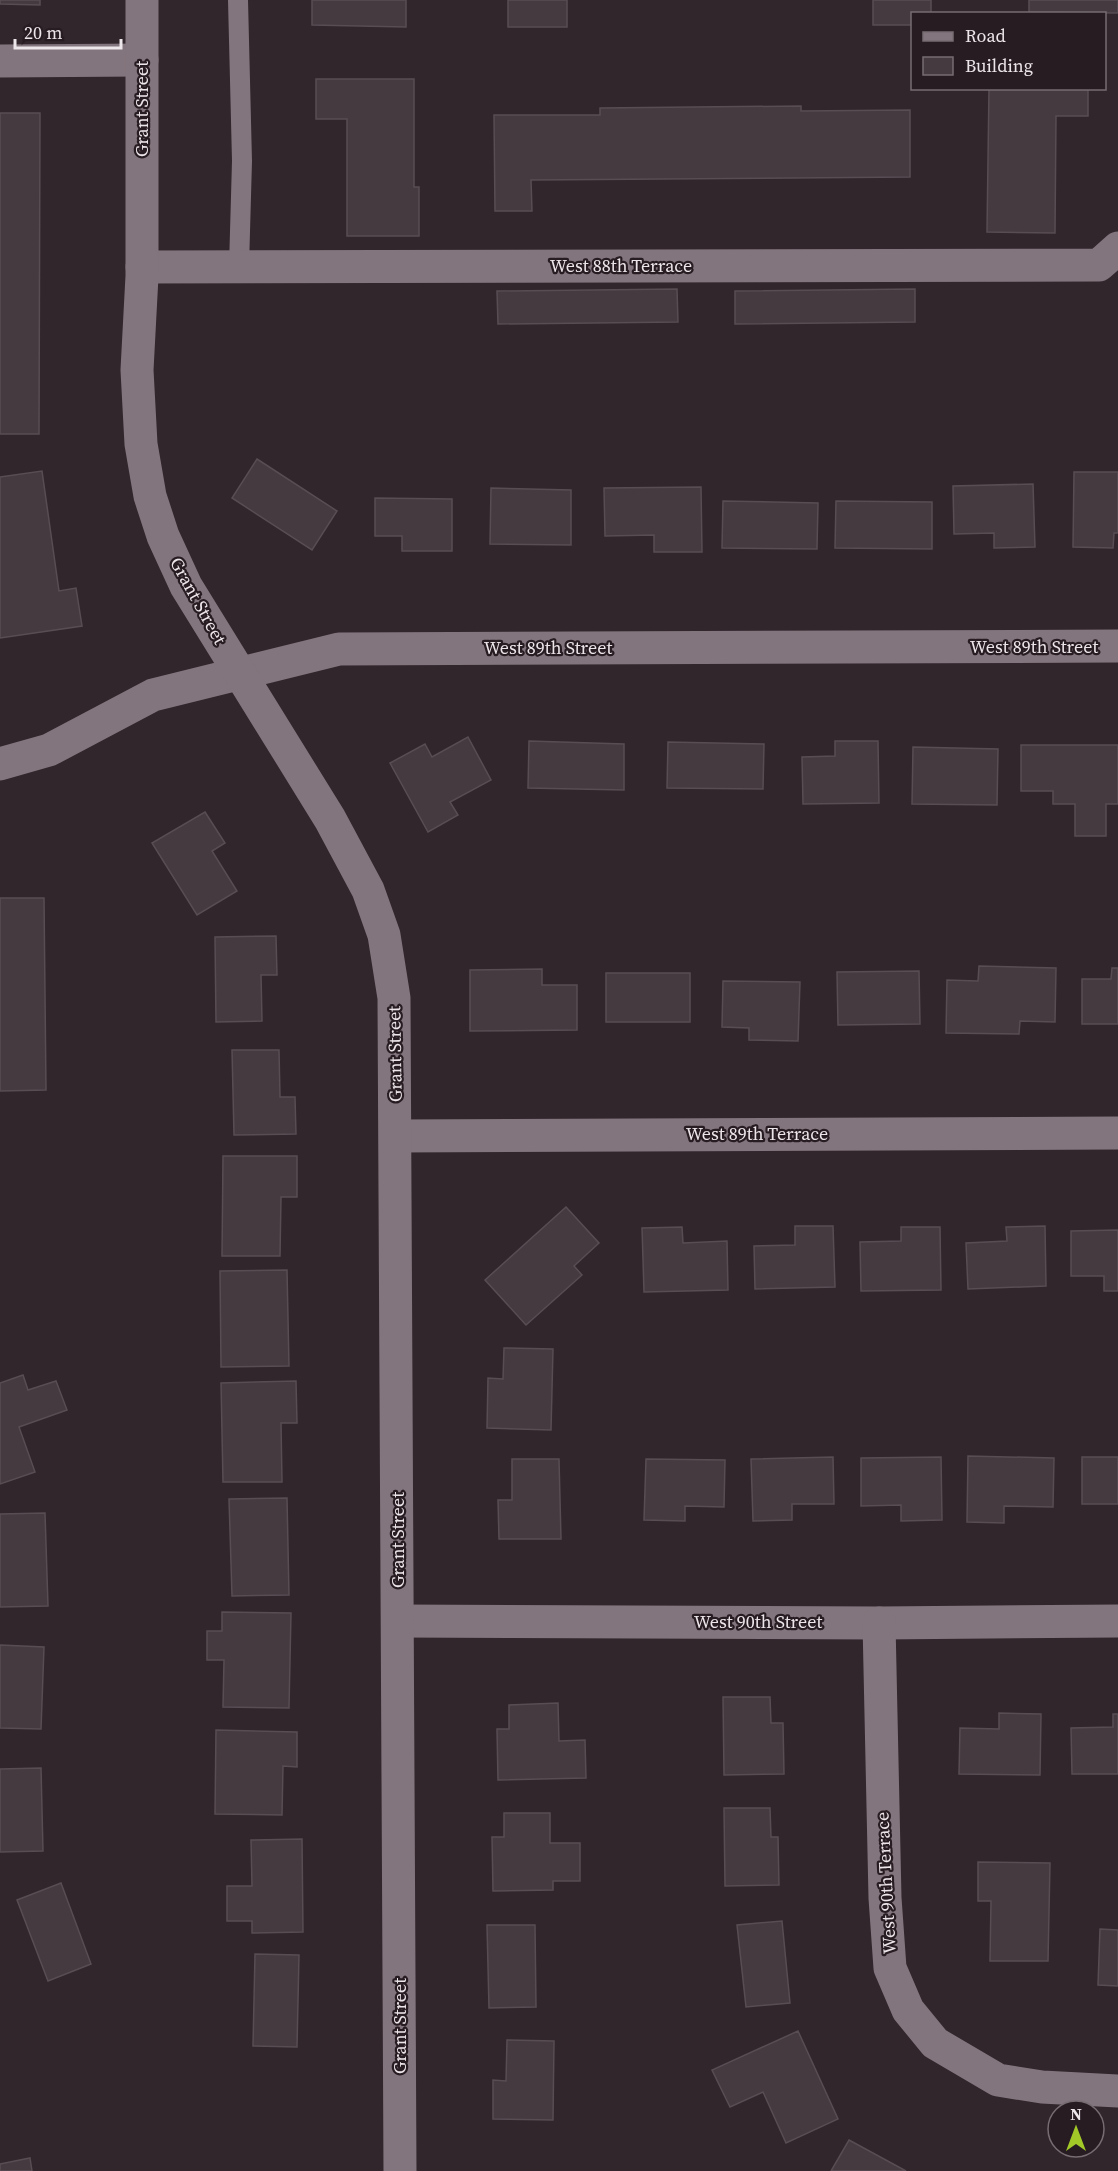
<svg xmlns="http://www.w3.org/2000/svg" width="1118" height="2171" viewBox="0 0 1118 2171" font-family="'Source Serif 4',serif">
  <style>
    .building { fill: #453a40; stroke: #594d54; stroke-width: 1.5 }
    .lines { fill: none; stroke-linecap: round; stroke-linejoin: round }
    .lane { stroke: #83757d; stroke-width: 20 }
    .street { stroke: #83757d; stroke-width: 33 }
    .secondary { stroke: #83757d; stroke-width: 33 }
    .labels { text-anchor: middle; stroke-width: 4.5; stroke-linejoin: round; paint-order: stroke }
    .street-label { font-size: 18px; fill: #ece5e9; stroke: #271c22 }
  </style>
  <rect width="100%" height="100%" fill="#31262c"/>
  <g class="building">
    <polygon points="0,0 40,0 40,5 0,4"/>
    <polygon points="312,0 406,0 406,27 312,25"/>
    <rect x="508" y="0" width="59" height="27"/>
    <polygon points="873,0 931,0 931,14 912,14 912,25 873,25"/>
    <polygon points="1029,0 1118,0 1118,13 1029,12"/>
    <polygon points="316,79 414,79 414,187 419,187 419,236 347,236 347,119 316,119"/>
    <polygon points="989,88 1088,88 1088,116 1056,116 1055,233 987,232"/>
    <polygon points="801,106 801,111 910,110 910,177 531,180 532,211 495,211 494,115 600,115 600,108"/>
    <polygon points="0,113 40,113 39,434 0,434"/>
    <polygon points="677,289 678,322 498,324 497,291"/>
    <polygon points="915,289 915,322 735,324 735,291"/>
    <polygon points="257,459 337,511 312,550 232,498"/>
    <polygon points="42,471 59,591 76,588 82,626 0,638 0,477"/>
    <polygon points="1074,472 1118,472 1118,533 1114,533 1113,548 1073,547"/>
    <polygon points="1033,484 1035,547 994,548 994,533 954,534 953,486"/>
    <polygon points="701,487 702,552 654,552 654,535 605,536 604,488"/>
    <polygon points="491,488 571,490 571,545 490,544"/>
    <polygon points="375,498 452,499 452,551 402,551 402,536 375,536"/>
    <polygon points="723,501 818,503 817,549 722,548"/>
    <polygon points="836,501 932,502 932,549 835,548"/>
    <polygon points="468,737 491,780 450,802 458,815 428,832 390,763 425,744 432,757"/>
    <polygon points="529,741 624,744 624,790 528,788"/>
    <polygon points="835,741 878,741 879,803 803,804 802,757 835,756"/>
    <polygon points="668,742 764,744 763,789 667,788"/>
    <polygon points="1021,745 1118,745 1118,804 1106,804 1106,836 1075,836 1075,804 1053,804 1053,791 1021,791"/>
    <polygon points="913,747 998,749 997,805 912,804"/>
    <polygon points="205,812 225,843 212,851 237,891 197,915 152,843"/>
    <polygon points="0,898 44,898 46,1090 0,1091"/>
    <polygon points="276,936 277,975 261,975 262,1021 216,1022 215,937"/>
    <polygon points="979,966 1056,968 1055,1022 1020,1021 1019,1034 946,1033 947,980 978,981"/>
    <polygon points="1112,968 1118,968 1118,1024 1082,1024 1082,979 1111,979"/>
    <polygon points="542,969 542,985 577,985 577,1030 470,1031 470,970"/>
    <polygon points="919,971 920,1024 838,1025 837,972"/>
    <rect x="606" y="973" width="84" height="49"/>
    <polygon points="723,981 800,982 798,1041 749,1040 749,1028 722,1027"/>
    <polygon points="232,1050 279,1050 280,1097 295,1097 296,1134 234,1135"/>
    <polygon points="223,1156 297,1156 297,1197 281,1197 280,1256 222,1256"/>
    <polygon points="566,1207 599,1243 574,1266 582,1275 526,1325 485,1280"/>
    <polygon points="795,1226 833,1226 835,1287 755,1289 754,1246 795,1245"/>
    <polygon points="1045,1226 1046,1286 968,1289 966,1243 1007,1241 1006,1227"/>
    <polygon points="682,1227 683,1243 727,1241 728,1290 644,1292 642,1228"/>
    <polygon points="901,1227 940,1227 941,1290 861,1291 860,1242 901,1241"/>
    <polygon points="1118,1230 1118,1291 1104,1291 1104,1276 1071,1276 1071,1231"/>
    <polygon points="287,1270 289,1366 221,1367 220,1271"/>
    <polygon points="504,1348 553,1349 551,1430 487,1428 488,1378 503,1379"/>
    <polygon points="23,1375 28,1390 56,1381 67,1410 19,1427 35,1472 0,1484 0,1383"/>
    <polygon points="296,1381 297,1423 281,1423 282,1482 223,1482 221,1383"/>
    <polygon points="968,1456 1054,1458 1053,1507 1004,1506 1004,1523 967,1522"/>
    <polygon points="833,1457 834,1504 792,1504 792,1520 753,1521 751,1459"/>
    <polygon points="941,1457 942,1520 901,1521 901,1505 861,1506 861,1458"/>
    <rect x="1082" y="1457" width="36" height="47"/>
    <polygon points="512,1459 559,1459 561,1539 499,1539 498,1500 512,1500"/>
    <polygon points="646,1459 725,1460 724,1507 685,1506 685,1521 644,1520"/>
    <polygon points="287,1498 289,1595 232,1596 229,1499"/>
    <polygon points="45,1513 48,1606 0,1607 0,1514"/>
    <polygon points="222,1612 291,1613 289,1708 223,1707 224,1660 207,1660 207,1631 222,1631"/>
    <polygon points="0,1645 44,1647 41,1729 0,1728"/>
    <polygon points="723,1697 770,1697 771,1723 783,1723 784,1774 724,1775"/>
    <polygon points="558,1703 559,1741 585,1740 586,1778 498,1780 497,1729 509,1729 509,1705"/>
    <polygon points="999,1713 1041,1714 1040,1775 959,1774 960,1728 999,1729"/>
    <polygon points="1113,1714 1118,1714 1118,1774 1072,1774 1071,1728 1113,1727"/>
    <polygon points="216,1730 297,1732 297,1767 283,1766 282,1815 215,1814"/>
    <polygon points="41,1768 43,1851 0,1852 0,1769"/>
    <polygon points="724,1808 770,1808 771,1837 778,1837 779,1885 725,1886"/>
    <polygon points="504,1813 550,1813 550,1843 580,1843 580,1881 553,1881 553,1890 493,1891 492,1837 504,1837"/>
    <polygon points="302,1839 303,1932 252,1933 252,1921 227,1921 227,1886 252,1886 251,1840"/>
    <polygon points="978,1862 1050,1863 1048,1961 990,1961 991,1901 978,1901"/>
    <polygon points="61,1883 91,1964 48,1981 17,1900"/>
    <polygon points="782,1921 790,2003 746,2007 737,1925"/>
    <polygon points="487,1925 535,1925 536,2007 489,2008"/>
    <polygon points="1100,1929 1118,1930 1118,1986 1098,1985"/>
    <polygon points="255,1954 299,1955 297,2047 253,2046"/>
    <polygon points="798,2031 838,2119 786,2143 763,2092 730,2107 712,2070"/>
    <polygon points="507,2040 554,2041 553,2120 493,2119 493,2080 506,2081"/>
    <polygon points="849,2140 906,2171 831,2171"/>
    <polygon points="30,2158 32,2171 0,2171 0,2164"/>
  </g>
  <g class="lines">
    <polyline class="lane" points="238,0 242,161 239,267"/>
    <g class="street">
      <polyline points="0,61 142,60"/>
      <polyline points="142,267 1099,265 1118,248"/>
      <polyline points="0,764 49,750 153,695 339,649 1118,646"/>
      <polyline points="396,1136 1118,1133"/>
      <polyline points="398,1621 879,1623 1118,1621"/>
      <polyline points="879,1623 885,1898 890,1968 908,2010 935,2043 998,2080 1042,2087 1118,2091"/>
    </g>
    <polyline class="secondary" points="142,0 142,276 137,370 141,444 150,496 163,536 186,586 330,819 368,890 384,935 394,998 400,2171"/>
  </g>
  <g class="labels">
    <g class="street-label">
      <text transform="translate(142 109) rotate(-90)" y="6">Grant Street</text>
      <text x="621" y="272">West 88th Terrace</text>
      <text transform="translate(198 601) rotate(61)" y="6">Grant Street</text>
      <text x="1034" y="653">West 89th Street</text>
      <text x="548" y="654">West 89th Street</text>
      <text transform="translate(395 1054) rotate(-91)" y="6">Grant Street</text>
      <text x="757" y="1140">West 89th Terrace</text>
      <text transform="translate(398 1540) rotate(-90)" y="6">Grant Street</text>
      <text x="758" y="1628">West 90th Street</text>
      <text transform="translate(886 1883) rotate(-93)" y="6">West 90th Terrace</text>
      <text transform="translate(400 2026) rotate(-90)" y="6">Grant Street</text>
    </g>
  </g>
  <rect x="911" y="12" width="195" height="78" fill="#271c22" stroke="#766c72" stroke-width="1.5"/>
  <rect x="923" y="32" width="30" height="9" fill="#83757d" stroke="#766c72" stroke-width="1.5"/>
  <text x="965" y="42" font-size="18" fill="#ece5e9">Road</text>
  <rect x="923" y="57" width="30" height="18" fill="#453a40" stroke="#766c72" stroke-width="1.5"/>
  <text x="965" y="72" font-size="18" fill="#ece5e9">Building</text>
  <g transform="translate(1076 2129)"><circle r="28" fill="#271c22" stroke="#766c72" stroke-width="1.5"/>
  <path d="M0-4.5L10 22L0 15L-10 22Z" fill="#a2c927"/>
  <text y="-9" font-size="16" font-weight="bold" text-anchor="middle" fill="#ece5e9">N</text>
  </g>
  <path d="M15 39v9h106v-9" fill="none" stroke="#ece5e9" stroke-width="3"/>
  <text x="24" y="39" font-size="18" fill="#ece5e9" stroke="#271c22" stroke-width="4.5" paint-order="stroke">20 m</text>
</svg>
